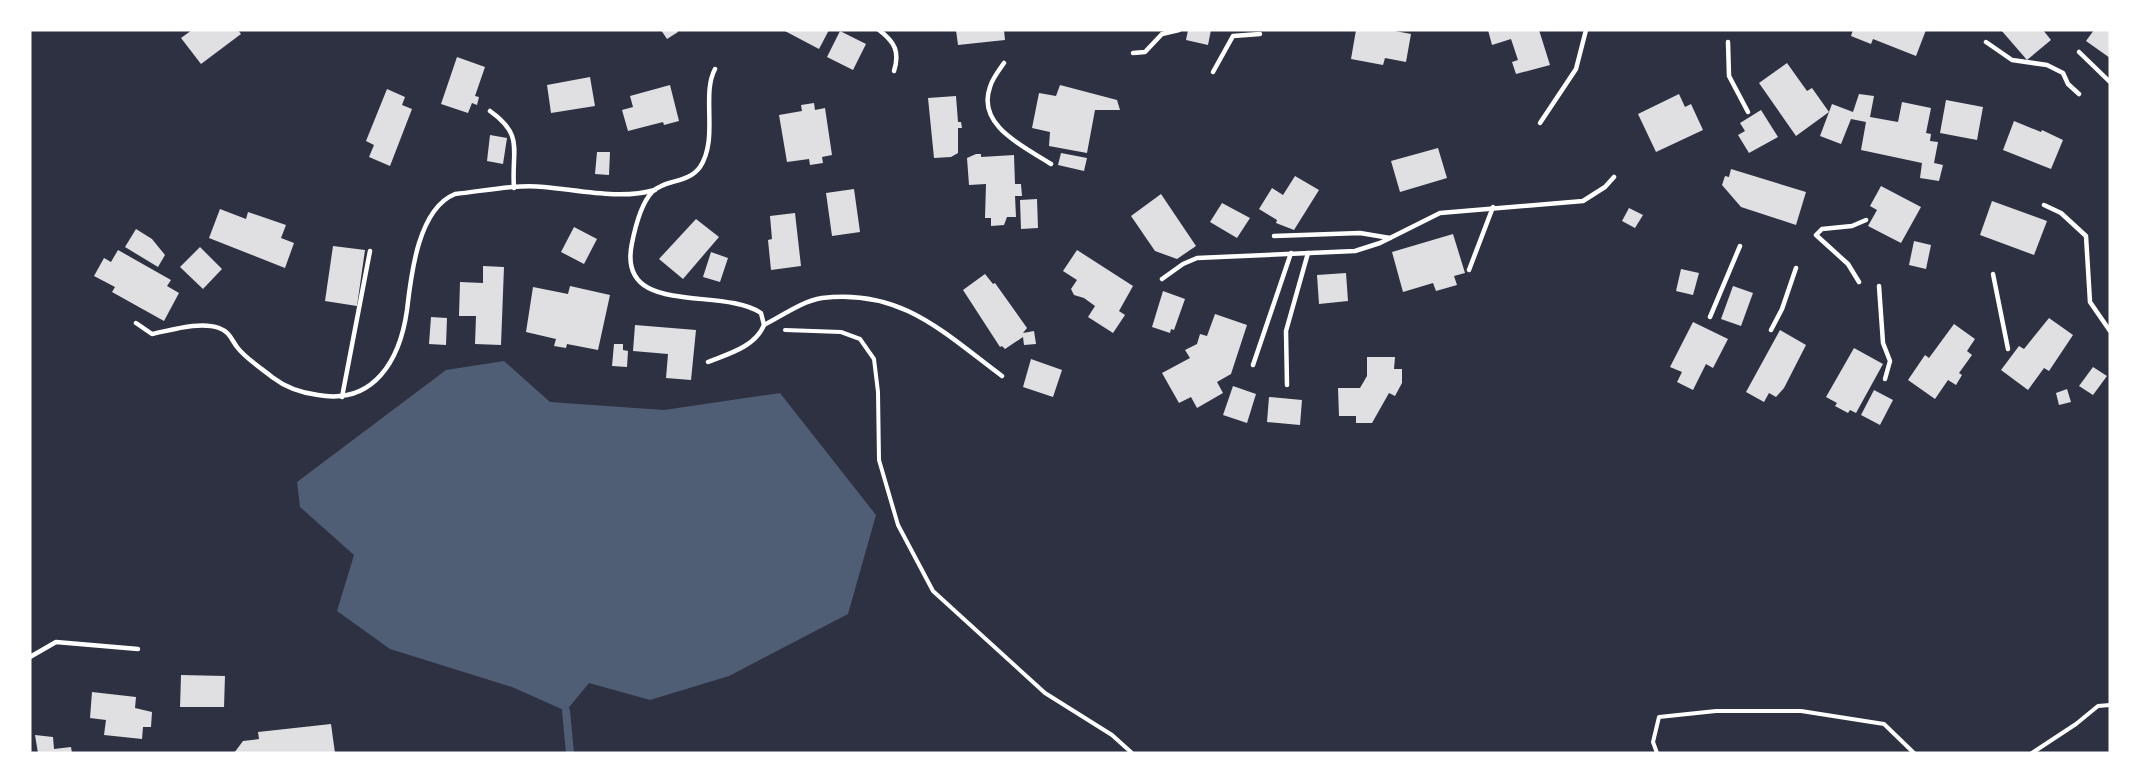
<svg xmlns="http://www.w3.org/2000/svg" width="2140" height="783" viewBox="0 0 2140 783" font-family="Raleway,sans-serif">
  <style>
    .water { fill: #4f5d75 }
    .lines { fill: none; stroke-linecap: round; stroke-linejoin: round }
    .stream { stroke: #4f5d75; stroke-width: 8 }
    .building { fill: #e0e0e3 }
    .path { stroke: #fff; stroke-width: 4 }
    .service { stroke: #fff; stroke-width: 4.5 }
  </style>
  <rect width="100%" height="100%" fill="#2d3142"/>
  <polygon class="water" points="504,361 550,402 664,410 780,393 876,515 848,614 729,676 650,700 589,683 566,711 512,687 390,649 337,611 354,555 300,507 297,482 446,370"/>
  <g class="lines">
    <polyline class="stream" points="566,711 570,753"/>
  </g>
  <g class="building">
    <polygon points="192,30 238,30 241,34 201,64 181,38"/>
    <polygon points="661,30 677,30 678,32 667,39"/>
    <polygon points="783,30 829,30 819,49"/>
    <polygon points="956,30 1004,30 1005,40 958,45"/>
    <polygon points="1188,30 1211,30 1208,45 1186,40"/>
    <polygon points="1356,30 1390,30 1411,34 1406,62 1385,58 1383,65 1351,59"/>
    <polygon points="1488,30 1539,30 1550,65 1516,74 1512,62 1518,60 1511,39 1492,45"/>
    <polygon points="1853,30 1926,30 1916,56 1873,39 1871,44 1851,36"/>
    <polygon points="2001,30 2043,30 2051,40 2027,60"/>
    <polygon points="2094,30 2110,30 2110,58 2086,41"/>
    <polygon points="840,31 866,44 853,70 827,57"/>
    <polygon points="457,57 485,67 475,96 479,97 477,105 472,103 468,113 441,104"/>
    <polygon points="1787,63 1807,91 1812,88 1829,112 1796,136 1759,83"/>
    <polygon points="590,77 595,106 551,113 547,85"/>
    <polygon points="670,85 679,121 664,125 663,122 628,131 622,110 633,107 630,96"/>
    <polygon points="1060,85 1117,100 1120,110 1095,110 1087,153 1049,146 1050,132 1032,128 1039,93 1056,96"/>
    <polygon points="387,89 405,97 402,105 412,109 390,166 369,157 374,145 366,141"/>
    <polygon points="1679,94 1685,107 1691,104 1703,130 1656,152 1638,114"/>
    <polygon points="1859,94 1874,96 1870,117 1898,122 1902,102 1931,108 1926,133 1931,134 1930,141 1938,142 1934,163 1943,165 1939,181 1920,178 1922,163 1861,150 1866,122 1851,119 1841,144 1820,136 1832,104 1853,112"/>
    <polygon points="956,96 958,122 961,122 962,128 958,128 958,153 951,157 934,158 928,98"/>
    <polygon points="1946,100 1983,107 1977,140 1940,133"/>
    <polygon points="814,103 815,110 825,108 832,155 822,157 823,163 810,165 809,159 787,162 779,115 802,111 801,105"/>
    <polygon points="1761,110 1778,137 1749,153 1738,135 1745,131 1740,123"/>
    <polygon points="2014,121 2041,132 2042,130 2063,140 2051,169 2003,150"/>
    <polygon points="490,135 507,138 503,164 487,161"/>
    <polygon points="1438,148 1447,178 1400,192 1391,161"/>
    <polygon points="597,152 610,152 609,175 595,174"/>
    <polygon points="1061,153 1087,158 1084,171 1058,165"/>
    <polygon points="976,154 981,154 981,157 1014,155 1015,184 1021,184 1022,196 1015,196 1016,217 1007,217 1004,225 991,226 991,218 985,218 986,184 969,185 967,158"/>
    <polygon points="1731,169 1806,192 1796,225 1741,207 1722,185 1725,176 1729,177"/>
    <polygon points="1295,176 1319,190 1294,230 1276,223 1277,220 1259,209 1272,188 1283,195"/>
    <polygon points="1881,186 1921,207 1901,243 1868,226 1877,210 1870,206"/>
    <polygon points="854,189 860,232 832,236 826,193"/>
    <polygon points="1161,194 1196,246 1177,259 1155,251 1131,216"/>
    <polygon points="1037,199 1038,228 1021,229 1020,200"/>
    <polygon points="1992,201 2047,221 2034,255 1980,235"/>
    <polygon points="1222,203 1250,218 1237,238 1210,222"/>
    <polygon points="1629,208 1643,215 1635,228 1622,221"/>
    <polygon points="220,209 246,219 248,212 286,225 281,238 294,243 285,268 209,238"/>
    <polygon points="795,213 801,266 771,270 768,240 772,239 770,216"/>
    <polygon points="696,219 719,237 683,279 659,259"/>
    <polygon points="574,227 597,239 584,264 561,252"/>
    <polygon points="136,229 152,239 165,255 158,267 125,247"/>
    <polygon points="1453,234 1465,273 1454,276 1457,285 1436,291 1433,283 1403,292 1392,252"/>
    <polygon points="1914,241 1931,245 1926,269 1909,265"/>
    <polygon points="333,246 365,250 357,306 325,301"/>
    <polygon points="200,247 222,269 203,289 180,267"/>
    <polygon points="118,250 171,280 167,286 179,293 164,321 112,292 115,287 94,276 104,258 111,262"/>
    <polygon points="1077,250 1133,286 1119,311 1125,315 1113,333 1088,317 1095,306 1084,298 1074,295 1071,289 1077,280 1063,271"/>
    <polygon points="711,252 728,258 720,282 703,277"/>
    <polygon points="483,266 504,267 501,345 475,344 476,316 459,316 460,282 483,283"/>
    <polygon points="1681,269 1699,273 1693,295 1676,291"/>
    <polygon points="1346,273 1348,301 1319,304 1317,275"/>
    <polygon points="985,274 993,284 995,283 1027,328 1023,333 1034,331 1036,344 1024,345 1023,337 1005,349 1002,346 1000,347 963,290"/>
    <polygon points="570,286 610,295 598,350 567,344 566,348 554,346 556,339 526,332 533,287 568,294"/>
    <polygon points="1733,286 1753,293 1741,326 1721,319"/>
    <polygon points="1163,291 1185,299 1174,330 1171,329 1170,333 1152,327"/>
    <polygon points="1215,314 1247,325 1231,374 1217,382 1223,393 1197,408 1191,397 1179,403 1162,373 1190,358 1185,350 1197,344 1200,334 1207,336"/>
    <polygon points="431,317 447,318 446,345 429,344"/>
    <polygon points="2049,318 2073,335 2049,371 2044,368 2028,390 2001,370 2019,346 2024,349"/>
    <polygon points="1693,322 1728,339 1713,368 1706,364 1693,390 1677,382 1682,372 1670,367"/>
    <polygon points="1954,324 1975,339 1967,351 1972,355 1959,373 1962,375 1956,385 1948,380 1935,399 1908,380 1925,355 1929,358"/>
    <polygon points="635,325 696,330 691,380 666,378 668,354 633,351"/>
    <polygon points="1780,330 1806,345 1784,388 1776,397 1769,393 1764,402 1746,392"/>
    <polygon points="614,344 623,344 623,350 628,351 627,367 612,366"/>
    <polygon points="1854,348 1883,364 1856,413 1850,410 1848,413 1835,406 1837,403 1826,397"/>
    <polygon points="1367,357 1395,357 1394,369 1402,369 1402,383 1395,396 1389,393 1372,423 1356,423 1356,416 1339,416 1338,388 1360,388 1367,376"/>
    <polygon points="1031,359 1062,370 1053,397 1023,387"/>
    <polygon points="2093,367 2107,376 2093,395 2079,386"/>
    <polygon points="1233,386 1256,394 1247,423 1223,415"/>
    <polygon points="2067,389 2071,402 2059,405 2056,393"/>
    <polygon points="1874,390 1893,400 1880,425 1861,415"/>
    <polygon points="1269,397 1302,400 1300,425 1267,422"/>
    <polygon points="181,675 225,676 224,707 180,707"/>
    <polygon points="92,692 136,697 135,708 152,712 151,727 143,727 142,739 104,735 106,720 90,718"/>
    <polygon points="331,724 335,753 234,753 243,741 259,739 258,732"/>
    <polygon points="35,735 53,737 54,749 71,747 72,753 38,753"/>
  </g>
  <g class="lines">
    <g class="path">
      <polyline points="785,330 841,332 860,339 874,359 878,392 879,460 898,525 933,591 1045,693 1112,735 1132,753"/>
      <polyline points="1657,753 1653,742 1659,717 1716,711 1801,711 1884,724 1914,753"/>
      <polyline points="2032,753 2076,724 2098,706 2110,705"/>
    </g>
    <g class="service">
      <path d="M879,30c16,12 21,22 15,41"/>
      <polyline points="1728,42 1729,76 1748,112"/>
      <polyline points="1986,42 2012,60 2047,65 2063,73 2068,84 2079,94"/>
      <polyline points="2079,52 2110,82"/>
      <polyline points="1133,53 1145,52 1162,34 1179,30"/>
      <path d="M1004,63c-5,7 -12,16 -14,24 -14,39 35,60 61,77"/>
      <polyline points="1213,72 1233,36 1260,34"/>
      <path d="M490,111c35,25 21,39 24,77"/>
      <polyline points="1540,123 1576,69 1586,30"/>
      <polyline points="2044,205 2061,213 2086,236 2090,302 2110,331"/>
      <polyline points="1274,236 1360,233 1390,238"/>
      <polyline points="1469,270 1493,207"/>
      <polyline points="1993,274 2008,349"/>
      <polyline points="1162,279 1183,264 1197,258 1355,251 1380,243 1440,213 1583,201 1605,187 1614,177"/>
      <polyline points="1859,282 1848,264 1816,235 1822,229 1852,226 1866,220"/>
      <polyline points="1879,286 1883,343 1890,361 1885,379"/>
      <polyline points="1710,317 1740,246"/>
      <path d="M136,323l16,11c20,-4 48,-13 67,-6 11,4 12,11 18,19 8,11 24,21 35,30 13,10 30,16 46,18 56,10 82,-35 89,-85 4,-35 11,-101 48,-116 29,-3 60,-10 89,-7 35,3 76,13 111,3"/>
      <path d="M764,325c18,-9 38,-24 58,-27 79,-10 122,35 180,78"/>
      <polyline points="1771,330 1782,309 1796,268"/>
      <path d="M708,362c20,-8 47,-15 56,-37l-3,-12c-40,-27 -145,5 -129,-70 3,-15 9,-39 20,-51 13,-13 36,-8 48,-25 19,-29 1,-72 15,-98"/>
      <polyline points="1253,365 1291,253"/>
      <polyline points="1287,385 1286,331 1308,253"/>
      <polyline points="342,397 370,251"/>
      <polyline points="30,657 56,642 138,649"/>
    </g>
  </g>
  <rect width="2140" height="783" fill="none" stroke="#ffffff" stroke-width="63"/>
</svg>
